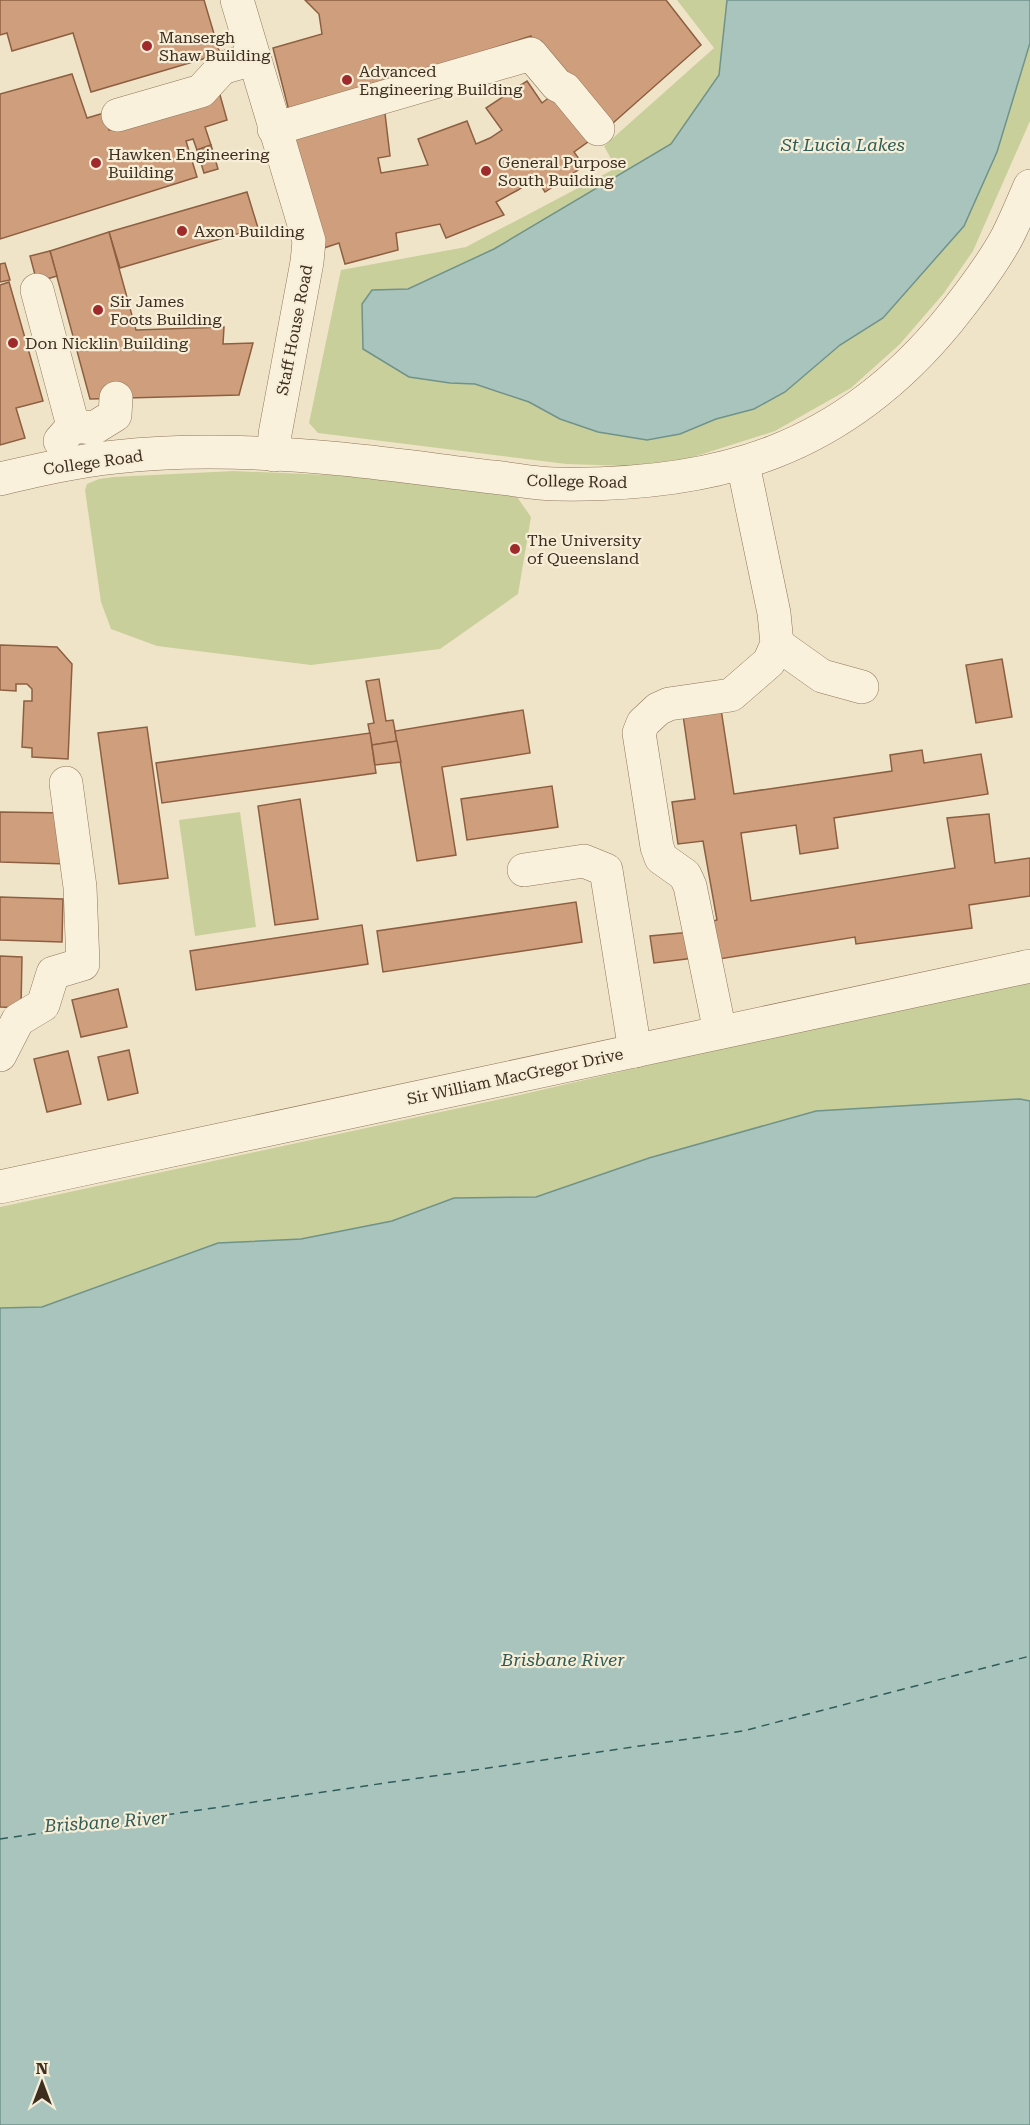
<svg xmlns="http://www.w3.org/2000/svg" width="1030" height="2125" viewBox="0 0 1030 2125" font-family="'Roboto Serif',serif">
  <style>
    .green { fill: #c9cf9b }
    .water { fill: #a9c4bc; stroke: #6f938a; stroke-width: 1.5 }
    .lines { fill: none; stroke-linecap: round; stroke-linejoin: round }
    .ferry { stroke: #2f5d5a; stroke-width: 1.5; stroke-dasharray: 8 6; stroke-linecap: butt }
    .building { fill: #cf9f7d; stroke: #8d5f41; stroke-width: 1.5 }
    .minor-casing { stroke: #8d765c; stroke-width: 34 }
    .minor { stroke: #faf1dc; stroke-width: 33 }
    .poi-dot { fill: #9e2a2b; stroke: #f7eed8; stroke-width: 2 }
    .labels { text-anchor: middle; stroke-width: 4.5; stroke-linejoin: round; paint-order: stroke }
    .poi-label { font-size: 16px; fill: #3d2e20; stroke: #f7eed8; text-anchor: start }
    .street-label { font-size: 16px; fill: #3d2e20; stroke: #f7eed8 }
    .water-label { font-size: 18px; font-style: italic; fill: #2f5d5a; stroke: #f7eed8 }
  </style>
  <rect width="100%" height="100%" fill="#f0e4c8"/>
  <g class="green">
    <polygon points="677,0 1030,0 1030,121 973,251 944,293 900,344 851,388 775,431 690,458 629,466 566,464 318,433 309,423 341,270 466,247 616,168 604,146 714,48"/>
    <polygon points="234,471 353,476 517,497 531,517 518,594 440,649 311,665 157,646 111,629 101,602 85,490 87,484 99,479 113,477"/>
    <polygon points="240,812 256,927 195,936 179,820"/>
    <polygon points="1030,980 1030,1101 1020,1099 939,1104 649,1158 536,1197 454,1198 392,1221 301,1239 218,1243 79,1294 302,1241 538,1199 1019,1102 0,1331 0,1207 515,1096 805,1029"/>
  </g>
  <g class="water">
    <polygon points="727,0 1030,0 1030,43 997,152 964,226 883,318 840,345 785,392 754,409 716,419 680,434 647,440 598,432 560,419 529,402 475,384 450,383 409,377 363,349 362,304 372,290 408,289 494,249 671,144 719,75"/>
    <polygon points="1020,1099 1030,1101 1030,2125 0,2125 0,1308 42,1307 218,1243 301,1239 392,1221 454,1198 536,1197 649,1158 816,1111"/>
  </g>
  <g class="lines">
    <polyline class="ferry" points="0,1839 743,1731 1030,1656"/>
  </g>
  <g class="building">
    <polygon points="0,0 204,0 220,54 91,92 73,33 12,51 7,33 0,35"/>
    <polygon points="305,0 666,0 701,45 604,131 533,41 531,36 290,115 273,48 322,34 319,14"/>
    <polygon points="72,74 87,118 104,113 109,130 220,95 227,120 205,127 211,145 197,150 193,139 186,141 197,177 0,239 0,94"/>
    <polygon points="527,81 542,103 555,93 592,139 574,152 584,166 545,192 536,178 518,190 496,202 504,215 446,238 440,224 396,233 398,250 345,264 339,243 324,248 293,133 384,105 390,156 378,158 381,173 428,165 418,139 467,121 476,144 490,138 502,130 486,108"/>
    <polygon points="211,145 218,169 204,173 197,150"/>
    <polygon points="247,192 258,228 120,268 109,232"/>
    <polygon points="109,232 136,330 224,327 223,344 253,343 239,395 90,399 50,251"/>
    <polygon points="50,251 57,276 37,282 30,256"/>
    <polygon points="5,263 10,280 0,282 0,264"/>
    <polygon points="9,282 43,401 16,408 25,438 0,445 0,285"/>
    <polygon points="0,645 57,647 72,664 68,759 32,757 32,748 22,747 24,701 32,701 32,689 27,684 16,684 16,691 0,690"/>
    <polygon points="1002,659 1012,717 976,723 966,665"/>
    <polygon points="379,679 386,721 393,720 397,741 372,745 368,724 374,723 366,681"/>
    <polygon points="721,709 734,794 892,771 890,755 922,750 924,763 981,754 988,794 834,818 838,848 800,854 796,825 741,833 751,901 955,868 947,818 989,814 995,863 1030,858 1030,896 969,905 972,928 856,944 855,937 713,960 708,922 717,920 703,841 678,844 672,802 695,799 683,715"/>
    <polygon points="523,710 530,753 442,767 456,855 417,861 395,731"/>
    <polygon points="147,727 168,878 119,884 98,733"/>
    <polygon points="370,733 376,773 162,803 156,763"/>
    <polygon points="397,741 401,762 375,765 372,745"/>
    <polygon points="552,786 558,827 467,840 461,799"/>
    <polygon points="300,799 318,919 275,925 258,806"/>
    <polygon points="0,812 69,813 68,864 0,862"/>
    <polygon points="0,897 63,899 62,942 0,940"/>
    <polygon points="576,902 582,942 383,972 377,931"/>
    <polygon points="362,925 368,964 196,990 190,951"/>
    <polygon points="691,932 694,958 654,963 650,936"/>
    <polygon points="0,956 22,957 21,1008 0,1007"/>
    <polygon points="118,989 127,1027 81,1037 72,1000"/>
    <polygon points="129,1050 138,1093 108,1100 98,1057"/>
    <polygon points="68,1051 81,1104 47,1112 34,1059"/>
  </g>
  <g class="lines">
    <g class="minor-casing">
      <g id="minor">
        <polyline points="237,0 309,241 307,262 275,434 274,455"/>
        <polyline points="118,115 201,91 222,68 253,59"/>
        <polyline points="274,129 531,54 557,85 565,89 598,129"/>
        <polyline points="37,290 73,426"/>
        <polyline points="60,441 73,426 94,428 115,415 116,398"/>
        <path d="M0,479c38,-9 76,-18 115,-22 71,-8 155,-5 227,2 50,5 100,12 151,18 21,2 42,7 63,7 163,3 287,-34 393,-164 20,-25 41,-52 57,-81 9,-17 16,-35 24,-53"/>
        <polyline points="777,644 822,676 862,687"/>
        <polyline points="524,870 584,861 606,870 635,1051"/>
        <polyline points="720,1032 690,886 685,875 661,858 657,847 639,733 643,723 658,709 669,704 731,695 769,662 777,644 774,613 743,464"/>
        <polyline points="0,1055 18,1020 43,1005 53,973 83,964 80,887 66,783"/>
        <polyline points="0,1187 1030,966"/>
      </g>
    </g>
    <use href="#minor" class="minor"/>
  </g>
  <g class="poi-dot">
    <circle cx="147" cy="46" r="6"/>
    <circle cx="347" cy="80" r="6"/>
    <circle cx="96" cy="163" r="6"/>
    <circle cx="486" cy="171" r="6"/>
    <circle cx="182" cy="231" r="6"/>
    <circle cx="98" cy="310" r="6"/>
    <circle cx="13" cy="343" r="6"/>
    <circle cx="515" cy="549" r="6"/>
  </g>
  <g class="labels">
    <g class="poi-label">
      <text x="159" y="43">Mansergh<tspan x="159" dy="18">Shaw Building</tspan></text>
      <text x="359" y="77">Advanced<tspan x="359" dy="18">Engineering Building</tspan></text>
      <text x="108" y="160">Hawken Engineering<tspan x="108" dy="18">Building</tspan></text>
      <text x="498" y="168">General Purpose<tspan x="498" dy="18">South Building</tspan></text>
      <text x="194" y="237">Axon Building</text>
      <text x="110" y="307">Sir James<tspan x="110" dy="18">Foots Building</tspan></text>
      <text x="25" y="349">Don Nicklin Building</text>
      <text x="527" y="546">The University<tspan x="527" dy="18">of Queensland</tspan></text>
    </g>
    <g class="street-label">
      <text transform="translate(294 330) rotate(-79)" y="6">Staff House Road</text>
      <text transform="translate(93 462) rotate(-8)" y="6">College Road</text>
      <text transform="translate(577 481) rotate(1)" y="6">College Road</text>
      <text transform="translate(515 1076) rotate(-12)" y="6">Sir William MacGregor Drive</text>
    </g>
    <g class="water-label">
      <text x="843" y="151">St Lucia Lakes</text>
      <text x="563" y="1666">Brisbane River</text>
      <text transform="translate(106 1822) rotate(-4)" y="6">Brisbane River</text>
    </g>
  </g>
  <g transform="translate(42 2083)" stroke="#f7eed8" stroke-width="4.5" paint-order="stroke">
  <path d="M0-4.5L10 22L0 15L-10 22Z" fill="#3d2e20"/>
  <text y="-9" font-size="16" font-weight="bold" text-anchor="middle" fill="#3d2e20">N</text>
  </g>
</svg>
